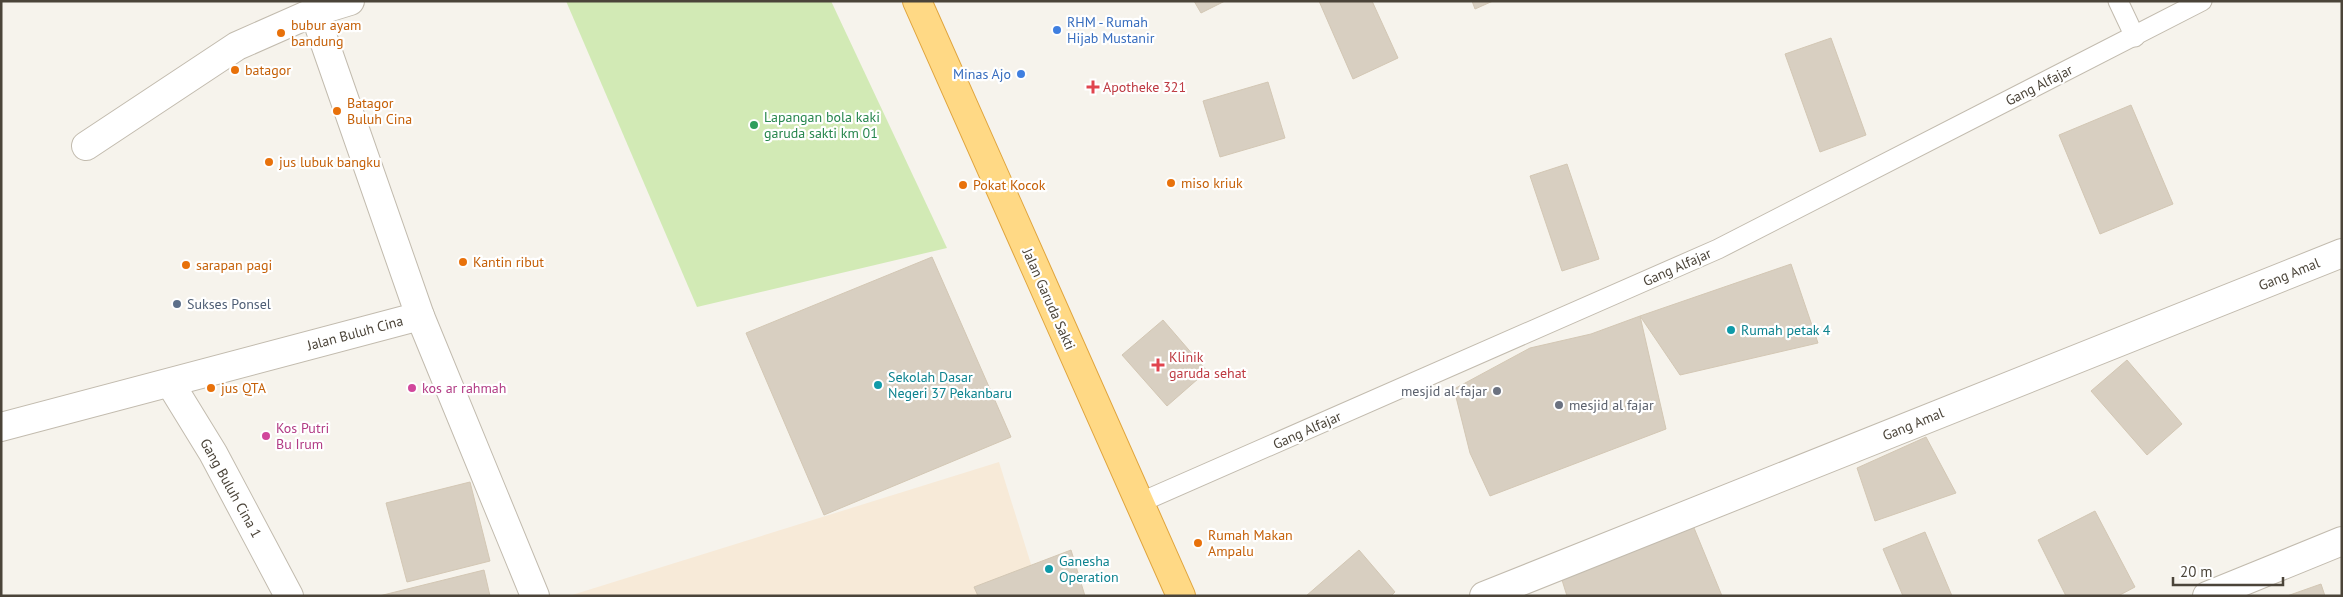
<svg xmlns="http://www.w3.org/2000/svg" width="2343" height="597" viewBox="0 0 2343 597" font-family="'PT Sans',sans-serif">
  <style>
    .commercial { fill: #f7ead8 }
    .green { fill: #d2eab5 }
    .building { fill: #d8cfc1; stroke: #d3c7b4 }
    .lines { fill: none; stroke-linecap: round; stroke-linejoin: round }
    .service-casing { stroke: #c2bbae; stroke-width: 21 }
    .minor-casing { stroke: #c2bbae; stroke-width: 30 }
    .trunk-casing { stroke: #e0a43c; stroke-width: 30 }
    .service { stroke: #fff; stroke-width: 19 }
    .minor { stroke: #fff; stroke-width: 28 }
    .trunk { stroke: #ffd985; stroke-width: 28 }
    .shop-dot { fill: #3f7fe0; stroke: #fff; stroke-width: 2 }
    .food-dot { fill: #e8710a; stroke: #fff; stroke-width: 2 }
    .health-dot { fill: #e0444e; stroke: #fff; stroke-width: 2 }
    .leisure-dot { fill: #2e9e5b; stroke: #fff; stroke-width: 2 }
    .service-dot { fill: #5c6f8a; stroke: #fff; stroke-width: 2 }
    .culture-dot { fill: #0f9aa8; stroke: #fff; stroke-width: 2 }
    .hotel-dot { fill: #d1479c; stroke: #fff; stroke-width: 2 }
    .worship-dot { fill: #6b7280; stroke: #fff; stroke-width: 2 }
    .labels { text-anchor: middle; stroke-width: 4.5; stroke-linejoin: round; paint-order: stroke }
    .shop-label { font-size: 14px; fill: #366cbe; stroke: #fff; text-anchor: start }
    .food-label { font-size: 14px; fill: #c56008; stroke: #fff; text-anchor: start }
    .street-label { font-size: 14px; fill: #4b4439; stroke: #fff }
    .health-label { font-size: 14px; fill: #be3a42; stroke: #fff; text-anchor: start }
    .leisure-label { font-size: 14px; fill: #27864d; stroke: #fff; text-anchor: start }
    .service-label { font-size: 14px; fill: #4e5e75; stroke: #fff; text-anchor: start }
    .culture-label { font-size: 14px; fill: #0d838f; stroke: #fff; text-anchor: start }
    .hotel-label { font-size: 14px; fill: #b23c85; stroke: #fff; text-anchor: start }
    .worship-label { font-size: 14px; fill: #5b616d; stroke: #fff; text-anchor: end }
  </style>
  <rect width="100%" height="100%" fill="#f6f3ec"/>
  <polygon class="commercial" points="999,462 1041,596 572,595"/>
  <polygon class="green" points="566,1 831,1 947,248 697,307"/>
  <g class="building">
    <polygon points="1194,1 1225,1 1201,13"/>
    <polygon points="1319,1 1372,1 1398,58 1353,79"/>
    <polygon points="1472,1 1493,1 1475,9"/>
    <polygon points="1831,38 1866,135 1820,152 1785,54"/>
    <polygon points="1268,82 1285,138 1220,157 1203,101"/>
    <polygon points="2131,105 2173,204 2100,234 2059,135"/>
    <polygon points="1567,164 1599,259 1562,271 1530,176"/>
    <polygon points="932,257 1011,437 824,515 746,333"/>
    <polygon points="1791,264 1818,343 1680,375 1640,316"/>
    <polygon points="1640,316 1666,429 1490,496 1470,453 1454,389 1530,348 1591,334"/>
    <polygon points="1163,320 1207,371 1167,406 1122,355"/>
    <polygon points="2127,360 2182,424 2147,455 2091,391"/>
    <polygon points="1926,437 1956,493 1875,521 1857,468"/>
    <polygon points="470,482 490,561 407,582 386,503"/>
    <polygon points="2095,511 2135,587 2118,596 2066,596 2038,540"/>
    <polygon points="1692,523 1722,596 1567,596 1562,580"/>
    <polygon points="1925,532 1952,596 1903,596 1883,549"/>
    <polygon points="1071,550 1085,596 978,596 974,587"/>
    <polygon points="1359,550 1395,592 1391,596 1306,596"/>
    <polygon points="484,570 490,596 379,596"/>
    <polygon points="2321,584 2325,596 2287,596"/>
  </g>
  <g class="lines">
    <g class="service-casing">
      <g id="service">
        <polyline points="2118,1 2135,37"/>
        <polyline points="1139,503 1718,249 2202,1"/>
      </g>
    </g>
    <g class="minor-casing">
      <g id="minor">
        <polyline points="314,12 420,316 535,596"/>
        <polyline points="86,146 237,46 314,12 350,1"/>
        <polyline points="170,383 213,453 289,596"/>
        <polyline points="1,427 420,316"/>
        <polyline points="1484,596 2342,253"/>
        <polyline points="2207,596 2342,541"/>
      </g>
    </g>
    <g class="trunk-casing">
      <polyline id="trunk" points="917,1 1181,596"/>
    </g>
    <use href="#service" class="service"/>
    <use href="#minor" class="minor"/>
    <use href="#trunk" class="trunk"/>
  </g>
  <g class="shop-dot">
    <circle cx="1057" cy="30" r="5"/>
    <circle cx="1021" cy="74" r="5"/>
  </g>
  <g class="food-dot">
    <circle cx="281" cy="33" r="5"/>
    <circle cx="235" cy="70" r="5"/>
    <circle cx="337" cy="111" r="5"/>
    <circle cx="269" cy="162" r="5"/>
    <circle cx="1171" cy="183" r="5"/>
    <circle cx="963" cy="185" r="5"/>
    <circle cx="463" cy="262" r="5"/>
    <circle cx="186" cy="265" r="5"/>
    <circle cx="211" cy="388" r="5"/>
    <circle cx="1198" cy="543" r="5"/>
  </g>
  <g class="health-dot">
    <path d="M1090.5 79.5h5v5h5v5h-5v5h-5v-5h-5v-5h5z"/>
    <path d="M1155.5 357.5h5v5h5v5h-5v5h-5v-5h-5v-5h5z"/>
  </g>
  <circle class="leisure-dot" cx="754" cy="125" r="5"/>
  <circle class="service-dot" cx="177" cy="304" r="5"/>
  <g class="culture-dot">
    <circle cx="1731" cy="330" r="5"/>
    <circle cx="878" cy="385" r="5"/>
    <circle cx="1049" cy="569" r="5"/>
  </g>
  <g class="hotel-dot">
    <circle cx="412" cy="388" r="5"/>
    <circle cx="266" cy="436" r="5"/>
  </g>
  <g class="worship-dot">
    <circle cx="1497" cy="391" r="5"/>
    <circle cx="1559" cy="405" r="5"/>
  </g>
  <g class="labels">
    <g class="shop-label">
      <text x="1067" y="27">RHM - Rumah<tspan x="1067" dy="16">Hijab Mustanir</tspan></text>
      <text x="1011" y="79" text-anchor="end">Minas Ajo</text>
    </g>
    <g class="food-label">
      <text x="291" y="30">bubur ayam<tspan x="291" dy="16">bandung</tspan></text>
      <text x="245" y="75">batagor</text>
      <text x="347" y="108">Batagor<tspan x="347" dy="16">Buluh Cina</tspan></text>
      <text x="279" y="167">jus lubuk bangku</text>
      <text x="1181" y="188">miso kriuk</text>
      <text x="973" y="190">Pokat Kocok</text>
      <text x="473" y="267">Kantin ribut</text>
      <text x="196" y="270">sarapan pagi</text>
      <text x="221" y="393">jus QTA</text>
      <text x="1208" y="540">Rumah Makan<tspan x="1208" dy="16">Ampalu</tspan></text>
    </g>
    <g class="street-label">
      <text transform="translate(2039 85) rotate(-27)" y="5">Gang Alfajar</text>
      <text transform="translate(1677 267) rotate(-24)" y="5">Gang Alfajar</text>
      <text transform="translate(2289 274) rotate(-22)" y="5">Gang Amal</text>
      <text transform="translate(1049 299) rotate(66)" y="5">Jalan Garuda Sakti</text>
      <text transform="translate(355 333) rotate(-15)" y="5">Jalan Buluh Cina</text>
      <text transform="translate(1913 424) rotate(-22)" y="5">Gang Amal</text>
      <text transform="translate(1307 430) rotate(-24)" y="5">Gang Alfajar</text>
      <text transform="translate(231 488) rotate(61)" y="5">Gang Buluh Cina 1</text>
    </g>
    <g class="health-label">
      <text x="1103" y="92">Apotheke 321</text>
      <text x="1169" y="362">Klinik<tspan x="1169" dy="16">garuda sehat</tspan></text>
    </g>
    <g class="leisure-label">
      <text x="764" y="122">Lapangan bola kaki<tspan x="764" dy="16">garuda sakti km 01</tspan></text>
    </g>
    <g class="service-label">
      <text x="187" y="309">Sukses Ponsel</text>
    </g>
    <g class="culture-label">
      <text x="1741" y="335">Rumah petak 4</text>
      <text x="888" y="382">Sekolah Dasar<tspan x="888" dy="16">Negeri 37 Pekanbaru</tspan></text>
      <text x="1059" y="566">Ganesha<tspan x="1059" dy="16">Operation</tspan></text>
    </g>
    <g class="hotel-label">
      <text x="422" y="393">kos ar rahmah</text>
      <text x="276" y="433">Kos Putri<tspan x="276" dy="16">Bu Irum</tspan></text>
    </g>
    <g class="worship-label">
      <text x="1487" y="396">mesjid al-fajar</text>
      <text x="1569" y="410" text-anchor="start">mesjid al fajar</text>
    </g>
  </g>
  <rect width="2343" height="597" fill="none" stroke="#4b4439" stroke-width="5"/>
  <path d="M2173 577v8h110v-8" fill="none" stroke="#4b4439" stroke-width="2.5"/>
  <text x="2180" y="577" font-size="15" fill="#4b4439" stroke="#ffffff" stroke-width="4" paint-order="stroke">20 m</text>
</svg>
